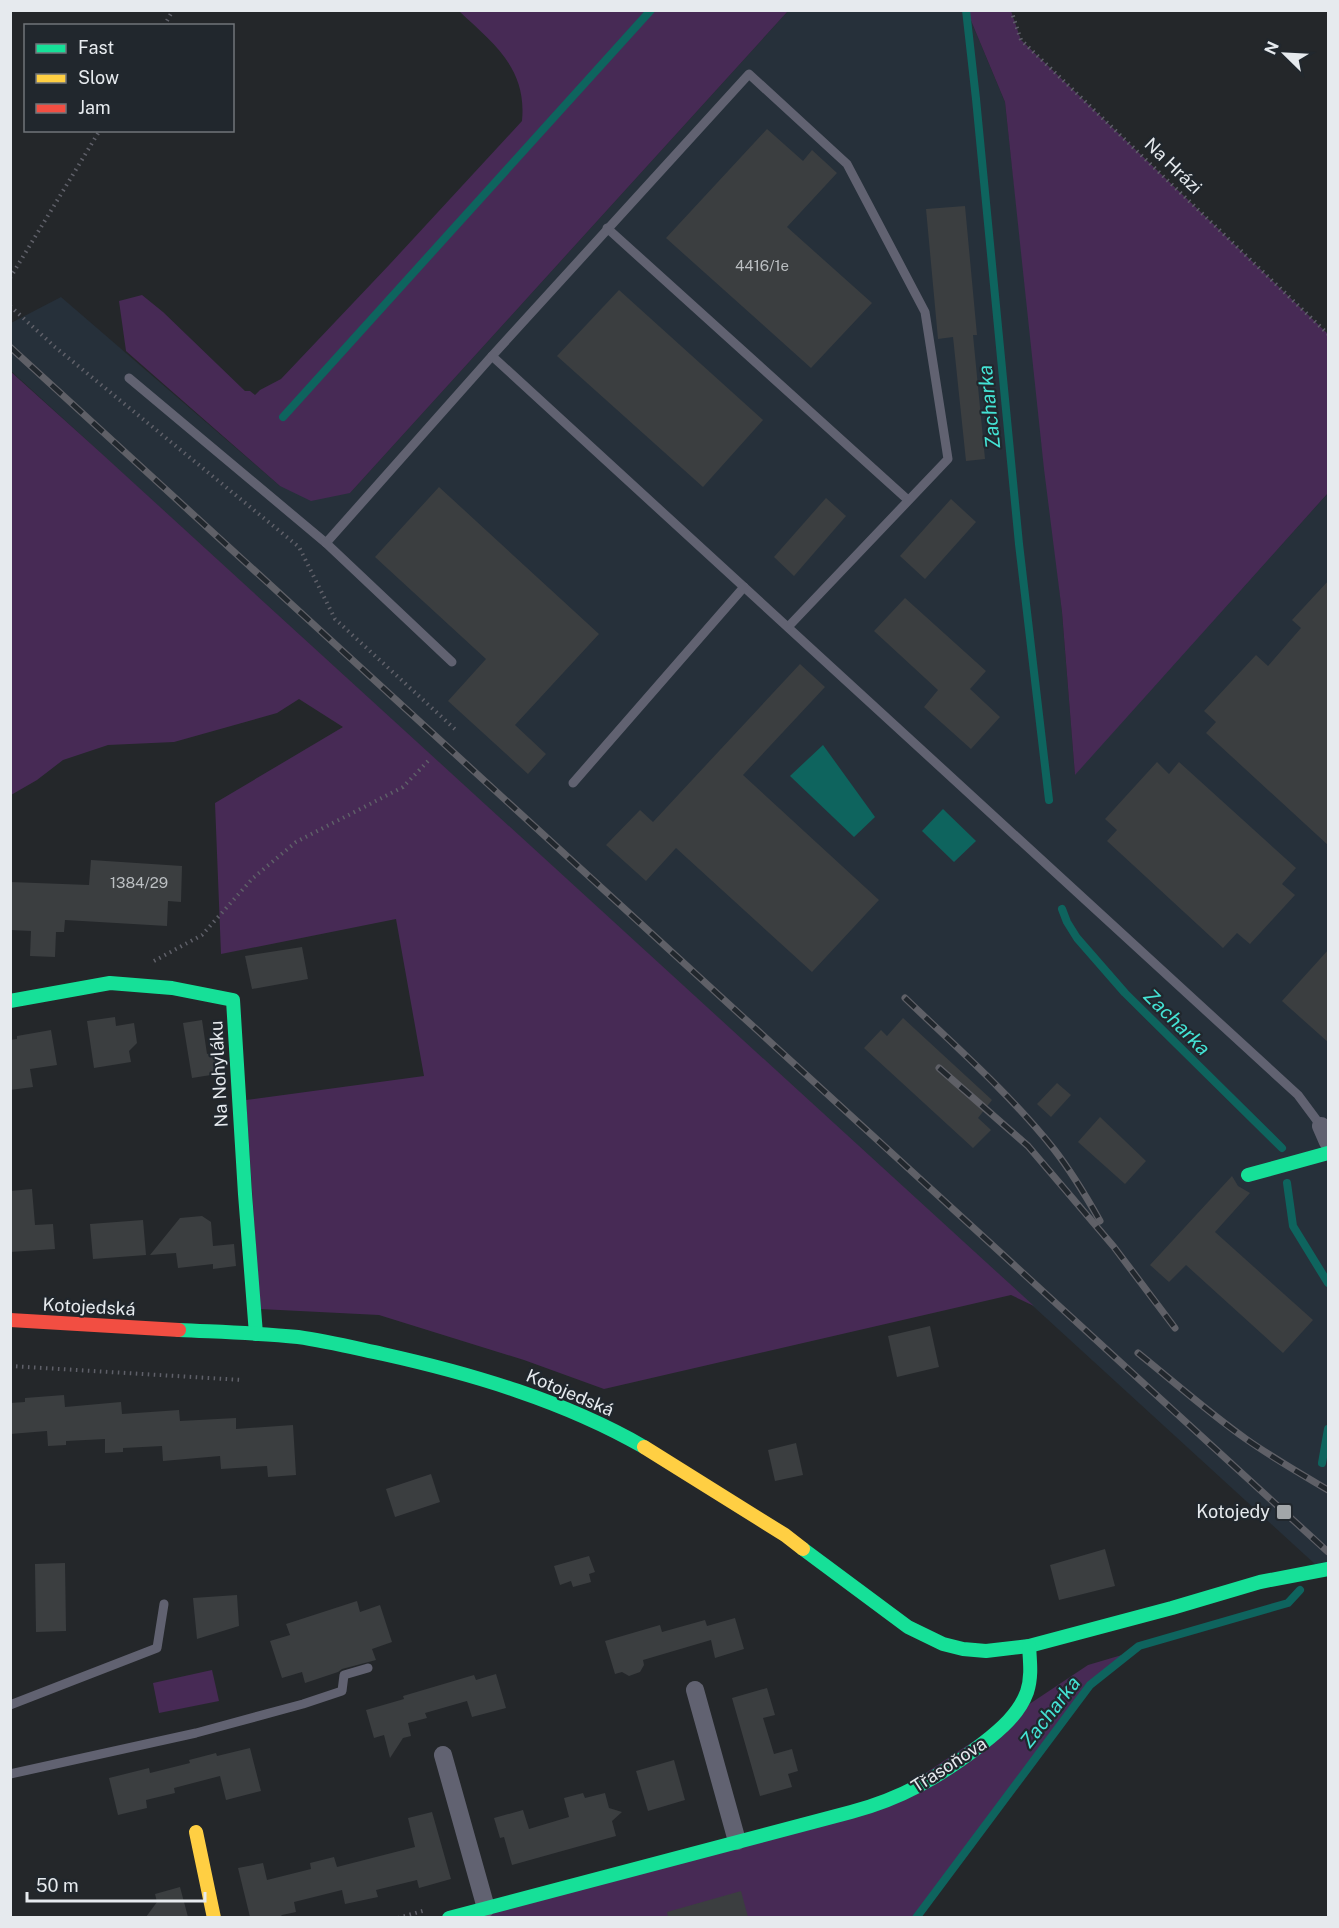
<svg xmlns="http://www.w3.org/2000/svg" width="1339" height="1928" viewBox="0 0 1339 1928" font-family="'Public Sans',sans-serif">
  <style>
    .built { fill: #26303a }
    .green { fill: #472a55 }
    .water { fill: #0e645e }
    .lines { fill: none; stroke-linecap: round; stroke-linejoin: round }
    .stream { stroke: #0e645e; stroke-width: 8 }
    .building { fill: #3b3e40 }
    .path { stroke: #5f6069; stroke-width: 4; stroke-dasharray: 1.5 4.5; stroke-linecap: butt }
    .lane { stroke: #616271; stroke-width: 9 }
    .street { stroke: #616271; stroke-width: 18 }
    .fast { stroke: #16e098; stroke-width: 14 }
    .slow { stroke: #ffcf43; stroke-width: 14 }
    .jam { stroke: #f24e42; stroke-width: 14 }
    .rail-casing { stroke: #5f6067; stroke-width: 7 }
    .rail { stroke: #21272d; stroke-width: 4.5; stroke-dasharray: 14; stroke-linecap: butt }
    .poi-dot { fill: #a2a6a9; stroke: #21272d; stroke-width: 2 }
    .labels { text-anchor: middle; stroke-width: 4.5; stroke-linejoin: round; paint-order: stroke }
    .number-label { font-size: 15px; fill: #bbbfc2 }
    .street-label { font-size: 18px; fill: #e6eaee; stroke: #21272d }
    .poi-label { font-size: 18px; fill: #e6eaee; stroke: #21272d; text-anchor: end }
    .water-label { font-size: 20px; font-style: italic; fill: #44e3d5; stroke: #21272d }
  </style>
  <rect width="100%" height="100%" fill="#24272a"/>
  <polygon class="built" points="788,11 967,11 1005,102 1062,612 1075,774 1328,493 1328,1576 11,371 11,323 61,297 280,486 350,493"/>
  <g class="green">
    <path d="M459,11h329l-438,482 -39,8 -31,-15 -154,-135 -7,-50 23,-6 21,17 82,79h5l5,4 5,-5 21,-11 109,-115 132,-143c5,-53 -28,-77 -63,-110z"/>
    <polygon points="967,11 1011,11 1021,40 1328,334 1328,493 1075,775 1062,612 1044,469 1005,102"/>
    <polygon points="10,371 101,453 1034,1306 1011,1295 604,1389 524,1360 379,1315 260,1309 246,1100 424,1076 396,919 221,954 215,803 343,727 299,699 277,713 174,742 108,745 63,760 37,780 11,795"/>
    <polygon points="1132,1652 1090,1685 916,1917 449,1918 879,1804 1088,1665"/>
    <polygon points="212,1670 219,1701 159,1713 153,1683"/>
  </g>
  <g class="water">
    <polygon points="823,745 875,817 854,837 790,776"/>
    <polygon points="943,809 976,841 954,862 922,831"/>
  </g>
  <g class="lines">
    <g class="stream">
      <polyline points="966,10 976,99 1019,544 1049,800"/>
      <polyline points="283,417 651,10"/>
      <polyline points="1062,909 1067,922 1077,938 1125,993 1282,1148"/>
      <polyline points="1287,1183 1293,1226 1328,1283"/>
      <polyline points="1322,1463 1328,1429"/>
      <polyline points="916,1918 1090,1685 1139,1646 1288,1603 1300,1590"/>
    </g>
  </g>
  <g class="building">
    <polygon points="767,129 803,161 812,150 837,173 787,227 872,303 811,368 666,238"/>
    <polygon points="965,206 977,335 973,335 985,459 966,461 953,337 938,339 926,209"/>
    <polygon points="619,290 763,420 703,487 557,356"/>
    <polygon points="439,487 599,634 515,725 546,754 528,774 448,701 486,659 375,557"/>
    <polygon points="826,498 846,516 794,576 774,557"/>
    <polygon points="951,499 976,522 925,579 900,556"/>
    <polygon points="1329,580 1329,846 1206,733 1216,722 1204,711 1256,655 1268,666 1301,628 1292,620"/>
    <polygon points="905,598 986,671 970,689 1000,717 971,749 924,707 938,690 874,631"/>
    <polygon points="800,664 825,687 743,775 879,900 812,972 676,848 646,881 606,845 640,810 653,822"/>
    <polygon points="1157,762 1169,774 1179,762 1296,868 1282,884 1295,895 1250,944 1237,933 1223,948 1107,841 1117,830 1105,819"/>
    <polygon points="91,860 182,866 181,902 168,901 167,926 65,920 64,932 56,932 55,957 30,956 31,931 10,930 10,882 89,885"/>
    <polygon points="302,947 308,979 252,989 245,956"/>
    <polygon points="1329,949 1329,1043 1282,1001"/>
    <polygon points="115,1017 116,1026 134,1023 137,1043 129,1051 131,1062 94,1068 87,1021"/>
    <polygon points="903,1018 992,1100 978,1118 991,1130 973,1148 864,1048 881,1030 887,1036"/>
    <polygon points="202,1020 207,1054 214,1052 217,1074 192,1078 183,1023"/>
    <polygon points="51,1030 57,1065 30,1069 33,1087 10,1090 10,1040 17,1039 17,1036"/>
    <polygon points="1057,1083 1071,1095 1051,1117 1037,1104"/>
    <polygon points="1100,1117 1146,1161 1125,1184 1078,1142"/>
    <polygon points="1232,1176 1238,1186 1250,1193 1215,1232 1313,1320 1283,1353 1186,1265 1169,1282 1150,1265"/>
    <polygon points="32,1189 35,1225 53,1224 55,1249 10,1252 10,1191"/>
    <polygon points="202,1216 211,1222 213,1246 234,1244 236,1266 213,1269 213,1264 178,1268 176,1253 150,1255 180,1218"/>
    <polygon points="143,1220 146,1255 93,1259 90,1224"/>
    <polygon points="930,1326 939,1367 897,1377 888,1336"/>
    <polygon points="64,1395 65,1407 121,1402 122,1414 179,1410 180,1421 236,1418 236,1429 293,1425 296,1475 268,1477 267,1466 221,1469 220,1456 163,1461 162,1446 123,1448 123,1452 105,1453 105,1439 66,1441 66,1445 48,1446 47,1431 10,1434 10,1403 25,1402 25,1398"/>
    <polygon points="796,1443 803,1475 775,1481 768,1450"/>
    <polygon points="431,1474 440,1502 395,1517 386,1489"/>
    <polygon points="1105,1549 1115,1586 1059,1600 1050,1565"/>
    <polygon points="589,1556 595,1572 589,1574 591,1582 573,1587 571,1581 560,1585 554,1566"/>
    <polygon points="65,1563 66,1631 36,1632 35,1564"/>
    <polygon points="237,1595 239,1626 197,1639 193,1598"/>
    <polygon points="357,1601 360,1612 380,1605 392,1642 372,1649 376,1660 342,1669 338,1672 305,1683 302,1672 282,1678 270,1641 290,1635 286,1624"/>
    <polygon points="735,1618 744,1649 715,1658 711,1640 643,1660 644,1665 640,1672 629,1676 622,1672 615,1674 605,1641 660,1625 662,1632 705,1620 707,1626"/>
    <polygon points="496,1674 506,1708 472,1717 467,1701 425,1713 427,1718 408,1723 411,1736 403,1738 390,1758 384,1735 374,1738 366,1710 404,1699 403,1696 474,1675 476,1680"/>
    <polygon points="767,1688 775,1715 763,1718 774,1754 792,1749 798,1771 788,1774 792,1787 760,1796 732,1698"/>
    <polygon points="250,1748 261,1791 226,1800 220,1776 174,1788 175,1793 146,1800 147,1808 118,1815 109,1778 149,1768 150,1773 190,1763 189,1760 216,1753 217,1756"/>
    <polygon points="674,1760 685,1800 648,1811 636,1771"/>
    <polygon points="583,1793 585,1798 605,1793 609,1808 622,1812 612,1821 616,1836 512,1865 504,1837 500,1838 494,1818 523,1810 529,1829 569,1817 564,1798"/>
    <polygon points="432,1812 451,1879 419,1888 417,1880 376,1890 378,1897 345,1904 342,1890 294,1902 296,1912 282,1915 280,1917 250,1917 238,1868 263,1863 267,1880 311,1869 310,1863 334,1857 337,1867 415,1847 408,1818"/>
    <polygon points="180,1887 188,1917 146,1917 157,1902 155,1894"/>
    <polygon points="741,1891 748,1917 668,1917 667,1912"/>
  </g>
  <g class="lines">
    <g class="path">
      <polyline points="1011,10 1021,40 1328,334"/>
      <polyline points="164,26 173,10"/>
      <polyline points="10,278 100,130"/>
      <polyline points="10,306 55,347 299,547 335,619 457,731"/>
      <polyline points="154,961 202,935 253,878 296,842 403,787 430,759"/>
      <polyline points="10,1366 242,1380"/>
      <polyline points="398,1918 426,1910"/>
    </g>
    <g class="lane">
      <polyline points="607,228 908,500"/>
      <polyline points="129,378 326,543 492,356"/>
      <polyline points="326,543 452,662"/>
      <polyline points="788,627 948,459 925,312 847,164 749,74 492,356 1298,1095 1321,1126"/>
      <polyline points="573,783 744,587"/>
      <polyline points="10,1705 157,1648 164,1604"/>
      <polyline points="10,1774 196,1733 303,1704 342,1691 344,1675 368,1668"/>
    </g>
    <g class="street">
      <polyline points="1321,1126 1328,1142"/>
      <polyline points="695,1690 737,1841"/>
      <polyline points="443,1755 486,1908"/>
    </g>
    <g class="fast">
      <polyline points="10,1001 110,983 172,988 233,1000 245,1194 256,1334"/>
      <polyline points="1248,1175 1328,1153"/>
      <path d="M179,1330c40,2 80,3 119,7 29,4 57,11 85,17 90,20 181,47 261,93"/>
      <polyline points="803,1549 908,1627 943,1644 963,1649 986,1651 1029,1646 1172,1608 1260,1582 1328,1569"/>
      <path d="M449,1918l402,-106c50,-13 90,-36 131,-68 18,-14 37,-30 45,-52 5,-15 3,-30 2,-46"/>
    </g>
    <g class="slow">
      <polyline points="644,1447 785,1535 803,1549"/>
      <polyline points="196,1832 214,1918"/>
    </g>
    <polyline class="jam" points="10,1320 179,1330"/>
    <g class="rail-casing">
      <g id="rail">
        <polyline points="10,347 1328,1552"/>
        <path d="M905,998c51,49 104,95 148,150 18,23 33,48 47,73"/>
        <polyline points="939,1068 1028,1146 1114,1247 1175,1328"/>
        <path d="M1138,1353c36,29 71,60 108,86 27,19 55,35 82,51"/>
      </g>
    </g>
    <use href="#rail" class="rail"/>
  </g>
  <rect class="poi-dot" x="1276" y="1504" width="16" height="16" rx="3"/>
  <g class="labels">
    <g class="number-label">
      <text x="762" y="271">4416/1e</text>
      <text x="139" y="888">1384/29</text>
    </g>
    <g class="street-label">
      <text transform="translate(1173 166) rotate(44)" y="6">Na Hrázi</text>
      <text transform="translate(219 1074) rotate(-93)" y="6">Na Nohyláku</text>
      <text transform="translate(89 1307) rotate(3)" y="6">Kotojedská</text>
      <text transform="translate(570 1393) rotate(23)" y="6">Kotojedská</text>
      <text transform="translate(949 1765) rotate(-33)" y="6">Třasoňova</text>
    </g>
    <g class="poi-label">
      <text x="1270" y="1518">Kotojedy</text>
    </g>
    <g class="water-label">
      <text transform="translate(989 407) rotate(-96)" y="7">Zacharka</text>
      <text transform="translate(1177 1022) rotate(45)" y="7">Zacharka</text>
      <text transform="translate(1050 1712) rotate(-52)" y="7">Zacharka</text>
    </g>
  </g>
  <rect width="1339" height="1928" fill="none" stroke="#e6eaee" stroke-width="24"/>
  <rect x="24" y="24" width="210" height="108" fill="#21272d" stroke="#70757a" stroke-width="1.5"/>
  <rect x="36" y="44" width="30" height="9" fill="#16e098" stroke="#70757a" stroke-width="1.5"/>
  <text x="78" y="54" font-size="18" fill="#e6eaee">Fast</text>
  <rect x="36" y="74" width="30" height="9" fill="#ffcf43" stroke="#70757a" stroke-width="1.5"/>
  <text x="78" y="84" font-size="18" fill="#e6eaee">Slow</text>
  <rect x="36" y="104" width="30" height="9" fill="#f24e42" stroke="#70757a" stroke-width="1.5"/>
  <text x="78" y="114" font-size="18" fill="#e6eaee">Jam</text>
  <g transform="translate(1285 54) rotate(294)" stroke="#21272d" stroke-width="4.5" paint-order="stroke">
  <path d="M0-4.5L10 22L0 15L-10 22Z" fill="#e6eaee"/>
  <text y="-9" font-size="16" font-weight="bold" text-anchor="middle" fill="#e6eaee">N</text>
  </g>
  <path d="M27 1892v9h178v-9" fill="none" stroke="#e6eaee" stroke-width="3"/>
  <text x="36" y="1892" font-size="18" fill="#e6eaee" stroke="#21272d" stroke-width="4.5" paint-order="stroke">50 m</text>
</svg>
